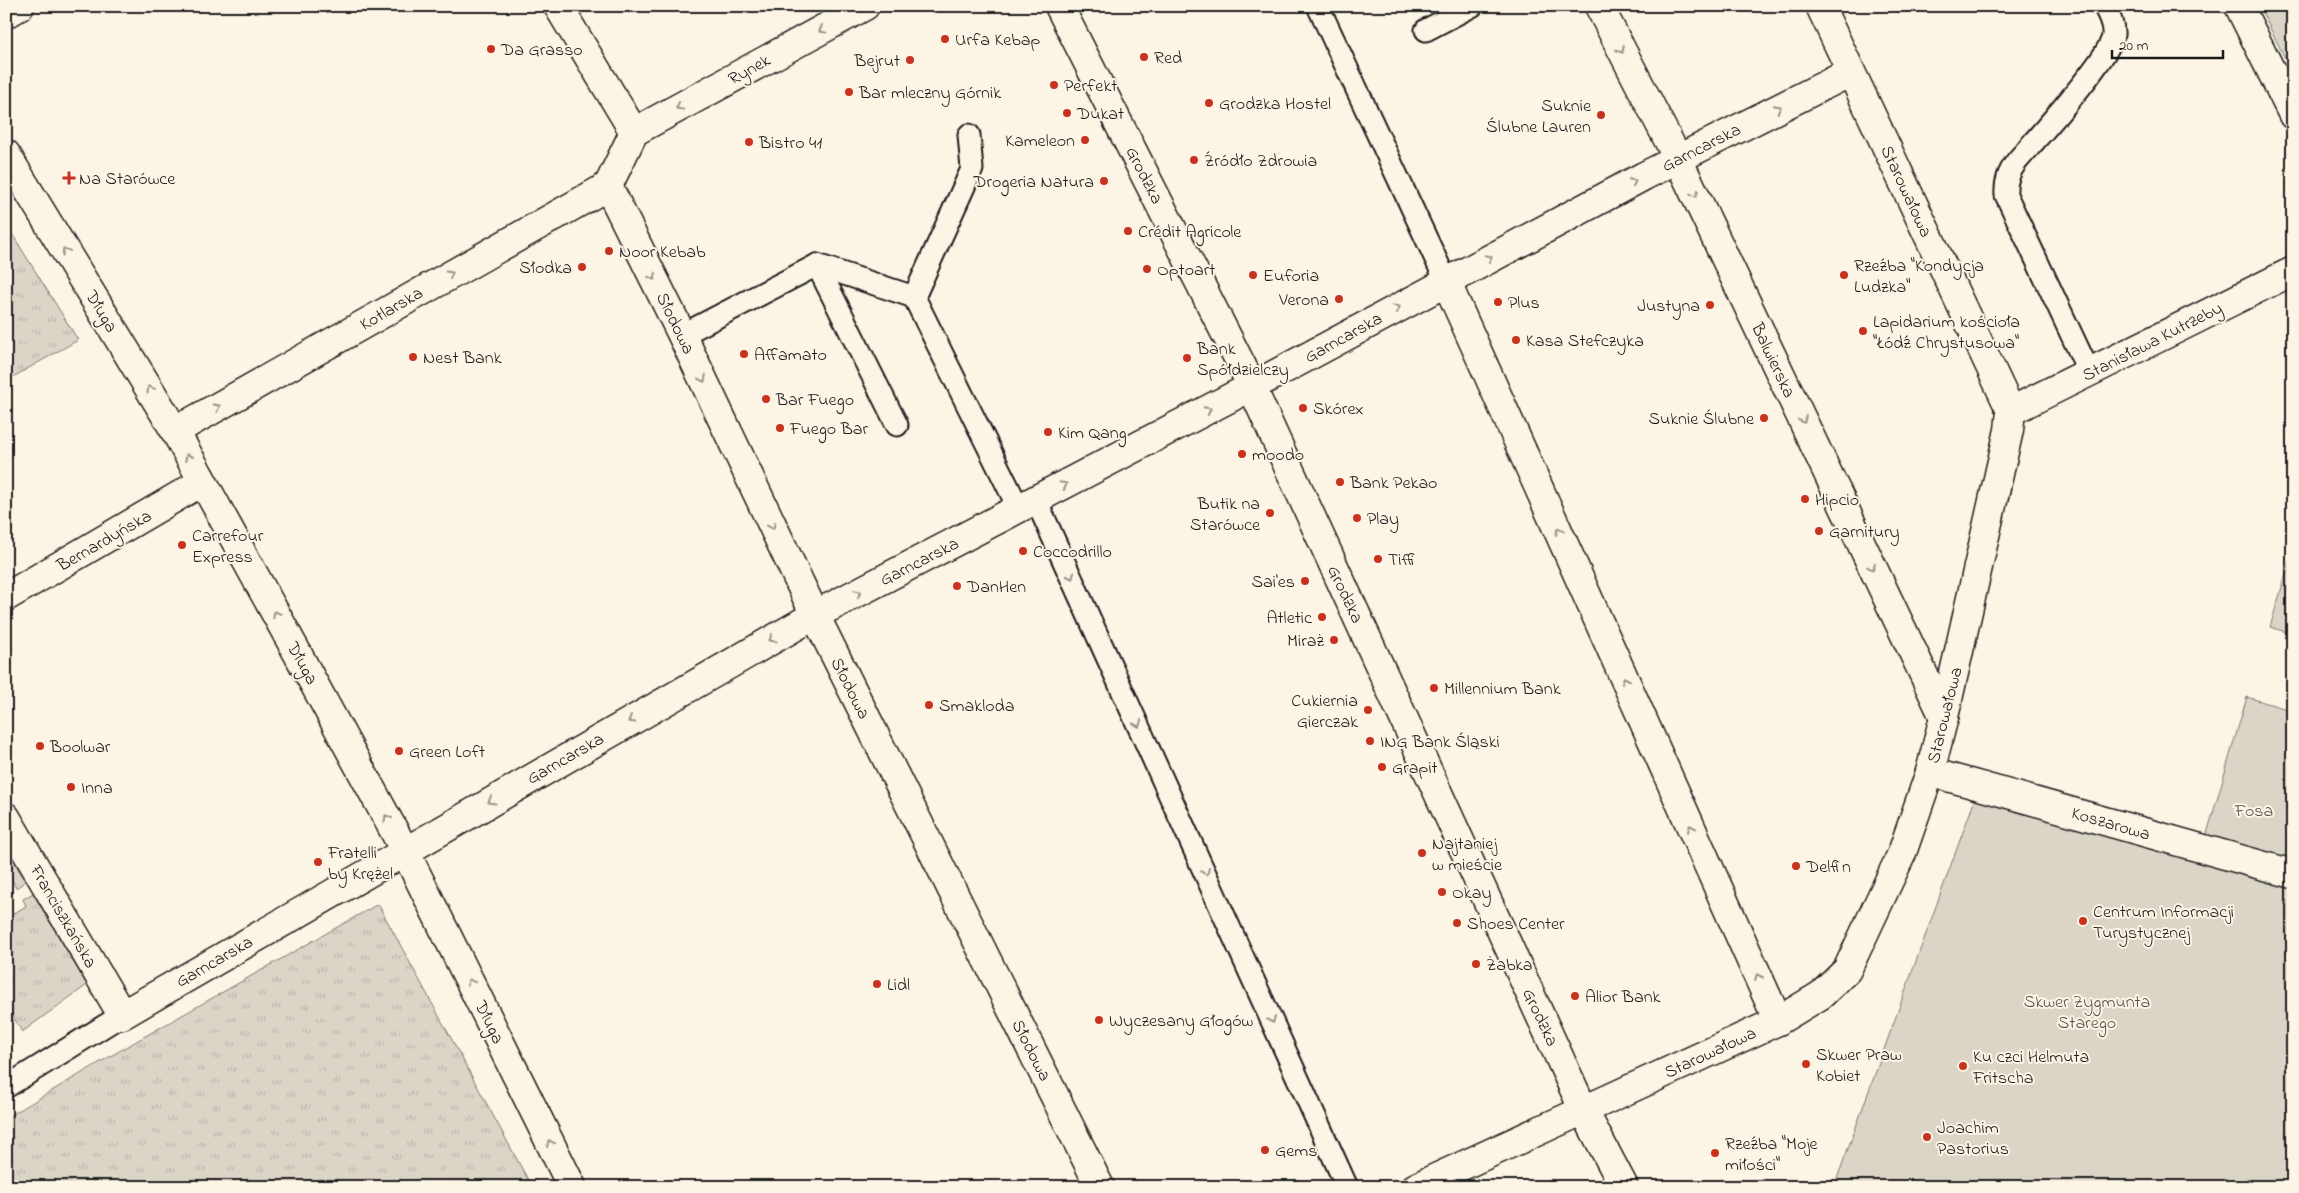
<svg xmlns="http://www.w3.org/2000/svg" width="2299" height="1193" viewBox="0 0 2299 1193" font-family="'Indie Flower',sans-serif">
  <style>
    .grass { fill: url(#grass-tufts); stroke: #7c7872 }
    .green { fill: #dbd5c8; stroke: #7c7872 }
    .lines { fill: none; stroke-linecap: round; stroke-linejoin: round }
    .lane-casing { stroke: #1c1c1c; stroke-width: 25 }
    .street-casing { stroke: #1c1c1c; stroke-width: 31 }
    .lane { stroke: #fcf5e5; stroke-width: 21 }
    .street { stroke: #fcf5e5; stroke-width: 28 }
    .oneway { stroke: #97938b }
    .poi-dot { fill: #c8321e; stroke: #fcf5e5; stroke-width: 2 }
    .labels { text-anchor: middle; stroke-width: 4; stroke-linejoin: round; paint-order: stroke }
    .poi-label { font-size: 18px; fill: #1c1c1c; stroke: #fcf5e5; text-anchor: start }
    .street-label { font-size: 18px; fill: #1c1c1c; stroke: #fcf5e5 }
    .park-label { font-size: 18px; fill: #555450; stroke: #fcf5e5 }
  </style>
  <defs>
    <pattern id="grass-tufts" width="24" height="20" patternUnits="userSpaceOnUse" patternTransform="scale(1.25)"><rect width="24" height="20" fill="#dbd5c8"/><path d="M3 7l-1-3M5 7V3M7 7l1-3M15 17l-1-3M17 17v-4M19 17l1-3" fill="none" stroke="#bbb6ab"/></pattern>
  </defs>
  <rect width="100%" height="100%" fill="#fcf5e5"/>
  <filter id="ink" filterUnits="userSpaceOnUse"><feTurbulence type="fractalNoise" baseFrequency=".02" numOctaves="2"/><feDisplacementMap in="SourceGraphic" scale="10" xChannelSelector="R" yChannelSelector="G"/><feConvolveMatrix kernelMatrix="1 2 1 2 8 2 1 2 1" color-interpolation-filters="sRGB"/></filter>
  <g filter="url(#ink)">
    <g class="grass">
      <polygon points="6,224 78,340 6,381"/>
      <polygon points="6,847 26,881 16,888 12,880 6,884"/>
      <polygon points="33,893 87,985 22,1032 6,1004 6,918 26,906 23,899"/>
      <polygon points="378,904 532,1187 6,1187 6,1118 126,1047"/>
    </g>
    <g class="green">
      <polygon points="2259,6 2293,6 2293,72 2292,72"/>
      <polygon points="2293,550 2293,634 2270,627"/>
      <polygon points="2247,697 2293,711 2293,862 2206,837"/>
      <polygon points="1976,796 2293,889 2293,1187 1834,1187"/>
    </g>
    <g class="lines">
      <g class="lane-casing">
        <g id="lane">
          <polyline points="1318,6 1446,281"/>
          <polyline points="1426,30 1472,6"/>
          <polyline points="817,265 897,425"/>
          <polyline points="914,297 1019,509"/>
          <polyline points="682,335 817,265 914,297 972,169 969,135"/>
          <path d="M2089,372l-83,-177c-1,-14 3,-23 11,-34 18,-21 94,-104 96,-126 1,-10 -4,-20 -9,-29"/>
          <polyline points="1036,500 1347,1187"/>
          <polyline points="6,1087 122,1015"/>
        </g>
      </g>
      <g class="street-casing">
        <g id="street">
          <polyline points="558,6 634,132"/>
          <polyline points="1059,6 1242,366 1584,1111 1624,1187"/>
          <polyline points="1599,6 1678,159 1944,717"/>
          <polyline points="2239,6 2293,115"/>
          <polyline points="6,14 20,6"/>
          <polyline points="6,154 175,431 294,647 405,851 572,1187"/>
          <polyline points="608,186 682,335 815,615 1100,1187"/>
          <polyline points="608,186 634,132 865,6"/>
          <polyline points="1446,281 1778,1021"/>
          <polyline points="2011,411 2293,271"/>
          <polyline points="175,431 608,186"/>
          <polyline points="6,597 202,482"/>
          <polyline points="1930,772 2293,874"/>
          <polyline points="6,817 122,1015 815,615 1268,378 1644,176 1851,72"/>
          <polyline points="1416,1187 1778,1021 1821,995 1847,970 1902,853 1930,772 1944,717 2009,430 2011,411 1820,6"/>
        </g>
      </g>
      <use href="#lane" class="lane"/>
      <use href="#street" class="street"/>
    </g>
    <defs><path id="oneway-chevron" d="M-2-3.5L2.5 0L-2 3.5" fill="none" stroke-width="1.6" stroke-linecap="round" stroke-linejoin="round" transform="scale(1.25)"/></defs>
    <g class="oneway">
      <use href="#oneway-chevron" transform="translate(822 30) rotate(151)"/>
      <use href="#oneway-chevron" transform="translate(1621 50) rotate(63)"/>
      <use href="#oneway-chevron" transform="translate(679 107) rotate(151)"/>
      <use href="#oneway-chevron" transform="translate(1778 108) rotate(-27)"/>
      <use href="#oneway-chevron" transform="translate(1633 182) rotate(-28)"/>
      <use href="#oneway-chevron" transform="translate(1695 194) rotate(65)"/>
      <use href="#oneway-chevron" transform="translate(65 251) rotate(-121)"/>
      <use href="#oneway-chevron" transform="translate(1489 258) rotate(-28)"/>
      <use href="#oneway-chevron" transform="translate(450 274) rotate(-30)"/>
      <use href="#oneway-chevron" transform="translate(653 277) rotate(64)"/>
      <use href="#oneway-chevron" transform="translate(1397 308) rotate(-29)"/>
      <use href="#oneway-chevron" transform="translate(703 379) rotate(65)"/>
      <use href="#oneway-chevron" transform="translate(150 389) rotate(-121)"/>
      <use href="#oneway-chevron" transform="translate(217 407) rotate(-30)"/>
      <use href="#oneway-chevron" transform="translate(1208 410) rotate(-28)"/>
      <use href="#oneway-chevron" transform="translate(1803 420) rotate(65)"/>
      <use href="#oneway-chevron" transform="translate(188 457) rotate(-118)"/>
      <use href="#oneway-chevron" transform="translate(1064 485) rotate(-28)"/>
      <use href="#oneway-chevron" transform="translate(772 526) rotate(65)"/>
      <use href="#oneway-chevron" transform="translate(1559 531) rotate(-114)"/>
      <use href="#oneway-chevron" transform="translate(1872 567) rotate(65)"/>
      <use href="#oneway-chevron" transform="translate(1071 576) rotate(66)"/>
      <use href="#oneway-chevron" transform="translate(858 593) rotate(-27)"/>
      <use href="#oneway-chevron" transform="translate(276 614) rotate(-119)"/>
      <use href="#oneway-chevron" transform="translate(772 639) rotate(150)"/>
      <use href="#oneway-chevron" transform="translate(1625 680) rotate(-114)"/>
      <use href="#oneway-chevron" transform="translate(631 720) rotate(150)"/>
      <use href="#oneway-chevron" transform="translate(1138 724) rotate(66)"/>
      <use href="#oneway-chevron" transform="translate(491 801) rotate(150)"/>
      <use href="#oneway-chevron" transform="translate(387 818) rotate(-119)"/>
      <use href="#oneway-chevron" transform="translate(1691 828) rotate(-114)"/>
      <use href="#oneway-chevron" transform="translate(1206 872) rotate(66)"/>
      <use href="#oneway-chevron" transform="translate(1758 977) rotate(-114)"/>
      <use href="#oneway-chevron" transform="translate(470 982) rotate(-116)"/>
      <use href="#oneway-chevron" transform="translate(1272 1020) rotate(66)"/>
      <use href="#oneway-chevron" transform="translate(550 1143) rotate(-116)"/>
    </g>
  </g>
  <g class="poi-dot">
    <circle cx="945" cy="39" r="5"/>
    <circle cx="491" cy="49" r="5"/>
    <circle cx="1144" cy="57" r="5"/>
    <circle cx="910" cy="60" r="5"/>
    <circle cx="1054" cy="85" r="5"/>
    <circle cx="849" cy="92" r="5"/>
    <circle cx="1209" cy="103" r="5"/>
    <circle cx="1067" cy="113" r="5"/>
    <circle cx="1601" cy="115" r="5"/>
    <circle cx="1085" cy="140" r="5"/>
    <circle cx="749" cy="142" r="5"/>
    <circle cx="1194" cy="160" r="5"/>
    <path d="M66.5 170.5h5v5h5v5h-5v5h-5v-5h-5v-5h5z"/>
    <circle cx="1104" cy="181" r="5"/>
    <circle cx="1128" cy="231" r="5"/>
    <circle cx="609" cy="251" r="5"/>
    <circle cx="582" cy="267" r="5"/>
    <circle cx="1147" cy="269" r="5"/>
    <circle cx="1253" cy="275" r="5"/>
    <circle cx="1844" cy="275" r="5"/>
    <circle cx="1339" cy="299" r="5"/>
    <circle cx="1498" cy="302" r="5"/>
    <circle cx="1710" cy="305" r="5"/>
    <circle cx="1863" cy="331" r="5"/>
    <circle cx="1516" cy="340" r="5"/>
    <circle cx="744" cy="354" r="5"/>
    <circle cx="413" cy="357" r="5"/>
    <circle cx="1187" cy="358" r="5"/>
    <circle cx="766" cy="399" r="5"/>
    <circle cx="1303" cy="408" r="5"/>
    <circle cx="1764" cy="418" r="5"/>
    <circle cx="780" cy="428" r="5"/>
    <circle cx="1048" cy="432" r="5"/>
    <circle cx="1242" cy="454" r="5"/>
    <circle cx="1340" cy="482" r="5"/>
    <circle cx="1805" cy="499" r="5"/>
    <circle cx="1270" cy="513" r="5"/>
    <circle cx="1357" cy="518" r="5"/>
    <circle cx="1819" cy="531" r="5"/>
    <circle cx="182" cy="545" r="5"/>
    <circle cx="1023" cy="551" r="5"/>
    <circle cx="1378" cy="559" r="5"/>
    <circle cx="1305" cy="581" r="5"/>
    <circle cx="957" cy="586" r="5"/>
    <circle cx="1322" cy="617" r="5"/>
    <circle cx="1334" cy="640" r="5"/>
    <circle cx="1434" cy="688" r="5"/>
    <circle cx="929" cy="705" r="5"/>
    <circle cx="1368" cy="710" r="5"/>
    <circle cx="1370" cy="741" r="5"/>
    <circle cx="40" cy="746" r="5"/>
    <circle cx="399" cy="751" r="5"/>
    <circle cx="1382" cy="767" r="5"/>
    <circle cx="71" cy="787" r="5"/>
    <circle cx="1422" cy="853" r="5"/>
    <circle cx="318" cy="862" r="5"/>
    <circle cx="1796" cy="866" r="5"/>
    <circle cx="1442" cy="892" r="5"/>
    <circle cx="2083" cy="921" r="5"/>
    <circle cx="1457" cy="923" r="5"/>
    <circle cx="1476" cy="964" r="5"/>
    <circle cx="877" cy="984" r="5"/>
    <circle cx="1575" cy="996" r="5"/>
    <circle cx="1099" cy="1020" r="5"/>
    <circle cx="1806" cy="1064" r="5"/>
    <circle cx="1963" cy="1066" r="5"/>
    <circle cx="1927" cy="1137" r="5"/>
    <circle cx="1265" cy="1150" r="5"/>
    <circle cx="1715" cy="1153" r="5"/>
  </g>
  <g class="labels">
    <g class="poi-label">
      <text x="955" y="45">Urfa Kebap</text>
      <text x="501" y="55">Da Grasso</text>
      <text x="1154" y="63">Red</text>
      <text x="900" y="66" text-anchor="end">Bejrut</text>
      <text x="1064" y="91">Perfekt</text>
      <text x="859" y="98">Bar mleczny Górnik</text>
      <text x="1219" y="109">Grodzka Hostel</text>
      <text x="1591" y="111" text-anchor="end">Suknie<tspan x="1591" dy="21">Ślubne Lauren</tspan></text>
      <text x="1077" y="119">Dukat</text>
      <text x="1075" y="146" text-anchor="end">Kameleon</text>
      <text x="759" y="148">Bistro 41</text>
      <text x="1204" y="166">Źródło Zdrowia</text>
      <text x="79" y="184">Na Starówce</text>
      <text x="1094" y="187" text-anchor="end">Drogeria Natura</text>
      <text x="1138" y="237">Crédit Agricole</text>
      <text x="619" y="257">Noor Kebab</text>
      <text x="1854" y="271">Rzeźba "Kondycja<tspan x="1854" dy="21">Ludzka"</tspan></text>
      <text x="572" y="273" text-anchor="end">Słodka</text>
      <text x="1157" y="275">Optoart</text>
      <text x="1263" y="281">Euforia</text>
      <text x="1329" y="305" text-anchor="end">Verona</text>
      <text x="1508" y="308">Plus</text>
      <text x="1700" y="311" text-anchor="end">Justyna</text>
      <text x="1873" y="327">Lapidarium kościoła<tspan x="1873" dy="21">"Łódź Chrystusowa"</tspan></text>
      <text x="1526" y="346">Kasa Stefczyka</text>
      <text x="1197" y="354">Bank<tspan x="1197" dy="21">Spółdzielczy</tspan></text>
      <text x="754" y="360">Affamato</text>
      <text x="423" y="363">Nest Bank</text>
      <text x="776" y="405">Bar Fuego</text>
      <text x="1313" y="414">Skórex</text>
      <text x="1754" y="424" text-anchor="end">Suknie Ślubne</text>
      <text x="790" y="434">Fuego Bar</text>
      <text x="1058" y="438">Kim Qang</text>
      <text x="1252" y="460">moodo</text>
      <text x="1350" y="488">Bank Pekao</text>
      <text x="1815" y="505">Hipcio</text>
      <text x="1260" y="509" text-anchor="end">Butik na<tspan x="1260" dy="21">Starówce</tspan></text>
      <text x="1367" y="524">Play</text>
      <text x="1829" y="537">Garnitury</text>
      <text x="192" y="541">Carrefour<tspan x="192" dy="21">Express</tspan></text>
      <text x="1033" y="557">Coccodrillo</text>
      <text x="1388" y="565">Tiffi</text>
      <text x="1295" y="587" text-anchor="end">Sai'es</text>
      <text x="967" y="592">DanHen</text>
      <text x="1312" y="623" text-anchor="end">Atletic</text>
      <text x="1324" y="646" text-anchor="end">Miraż</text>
      <text x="1444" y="694">Millennium Bank</text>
      <text x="1358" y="706" text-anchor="end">Cukiernia<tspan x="1358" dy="21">Gierczak</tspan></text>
      <text x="939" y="711">Smakloda</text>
      <text x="1380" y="747">ING Bank Śląski</text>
      <text x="50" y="752">Boolwar</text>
      <text x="409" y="757">Green Loft</text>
      <text x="1392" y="773">Grapit</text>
      <text x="81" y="793">Inna</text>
      <text x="1432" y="849">Najtaniej<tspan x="1432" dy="21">w mieście</tspan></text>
      <text x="328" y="858">Fratelli<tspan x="328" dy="21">by Krężel</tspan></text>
      <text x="1806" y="872">Delfin</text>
      <text x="1452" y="898">Okay</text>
      <text x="2093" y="917">Centrum Informacji<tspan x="2093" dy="21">Turystycznej</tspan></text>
      <text x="1467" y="929">Shoes Center</text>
      <text x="1486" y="970">Żabka</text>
      <text x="887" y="990">Lidl</text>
      <text x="1585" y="1002">Alior Bank</text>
      <text x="1109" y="1026">Wyczesany Głogów</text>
      <text x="1816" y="1060">Skwer Praw<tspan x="1816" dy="21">Kobiet</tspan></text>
      <text x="1973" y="1062">Ku czci Helmuta<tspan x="1973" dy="21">Fritscha</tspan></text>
      <text x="1937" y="1133">Joachim<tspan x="1937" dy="21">Pastorius</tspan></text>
      <text x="1725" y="1149">Rzeźba "Moje<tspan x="1725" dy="21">miłości"</tspan></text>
      <text x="1275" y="1156">Gems</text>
    </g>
    <g class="street-label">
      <text transform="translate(749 69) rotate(-29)" y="6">Rynek</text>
      <text transform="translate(1701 147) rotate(-27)" y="6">Garncarska</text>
      <text transform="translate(1145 175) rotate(63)" y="6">Grodzka</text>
      <text transform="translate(1907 191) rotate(65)" y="6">Starowałowa</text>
      <text transform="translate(391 308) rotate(-30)" y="6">Kotlarska</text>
      <text transform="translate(102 311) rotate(59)" y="6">Długa</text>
      <text transform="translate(676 323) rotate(64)" y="6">Słodowa</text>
      <text transform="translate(1343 337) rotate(-29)" y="6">Garncarska</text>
      <text transform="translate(2152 341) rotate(-27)" y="6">Stanisława Kutrzeby</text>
      <text transform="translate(1774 360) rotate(65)" y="6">Balwierska</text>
      <text transform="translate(104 540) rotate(-30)" y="6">Bernardyńska</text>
      <text transform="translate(919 561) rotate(-27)" y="6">Garncarska</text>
      <text transform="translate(1346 594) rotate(65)" y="6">Grodzka</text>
      <text transform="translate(303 663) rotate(61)" y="6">Długa</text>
      <text transform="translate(851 688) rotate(63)" y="6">Słodowa</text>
      <text transform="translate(1944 715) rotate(-76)" y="6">Starowałowa</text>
      <text transform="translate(565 758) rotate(-30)" y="6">Garncarska</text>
      <text transform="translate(2111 823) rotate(16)" y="6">Koszarowa</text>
      <text transform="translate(64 916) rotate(60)" y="6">Franciszkańska</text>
      <text transform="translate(214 961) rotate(-30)" y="6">Garncarska</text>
      <text transform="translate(1541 1017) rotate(65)" y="6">Grodzka</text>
      <text transform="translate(490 1022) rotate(64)" y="6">Długa</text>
      <text transform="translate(1032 1050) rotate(63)" y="6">Słodowa</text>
      <text transform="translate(1710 1052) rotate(-25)" y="6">Starowałowa</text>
    </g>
    <g class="park-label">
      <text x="2254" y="816">Fosa</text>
      <text x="2087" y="1007">Skwer Zygmunta<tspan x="2087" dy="21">Starego</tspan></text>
    </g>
  </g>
  <rect width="2299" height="1193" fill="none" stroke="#fcf5e5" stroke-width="25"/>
  <rect x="12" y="12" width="2274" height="1168" fill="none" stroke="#1c1c1c" stroke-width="2" filter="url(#ink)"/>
  <path d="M2112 50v8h111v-8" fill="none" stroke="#1c1c1c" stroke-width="2.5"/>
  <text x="2119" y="50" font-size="15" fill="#1c1c1c" stroke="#fcf5e5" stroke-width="4" paint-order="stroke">20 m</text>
</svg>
